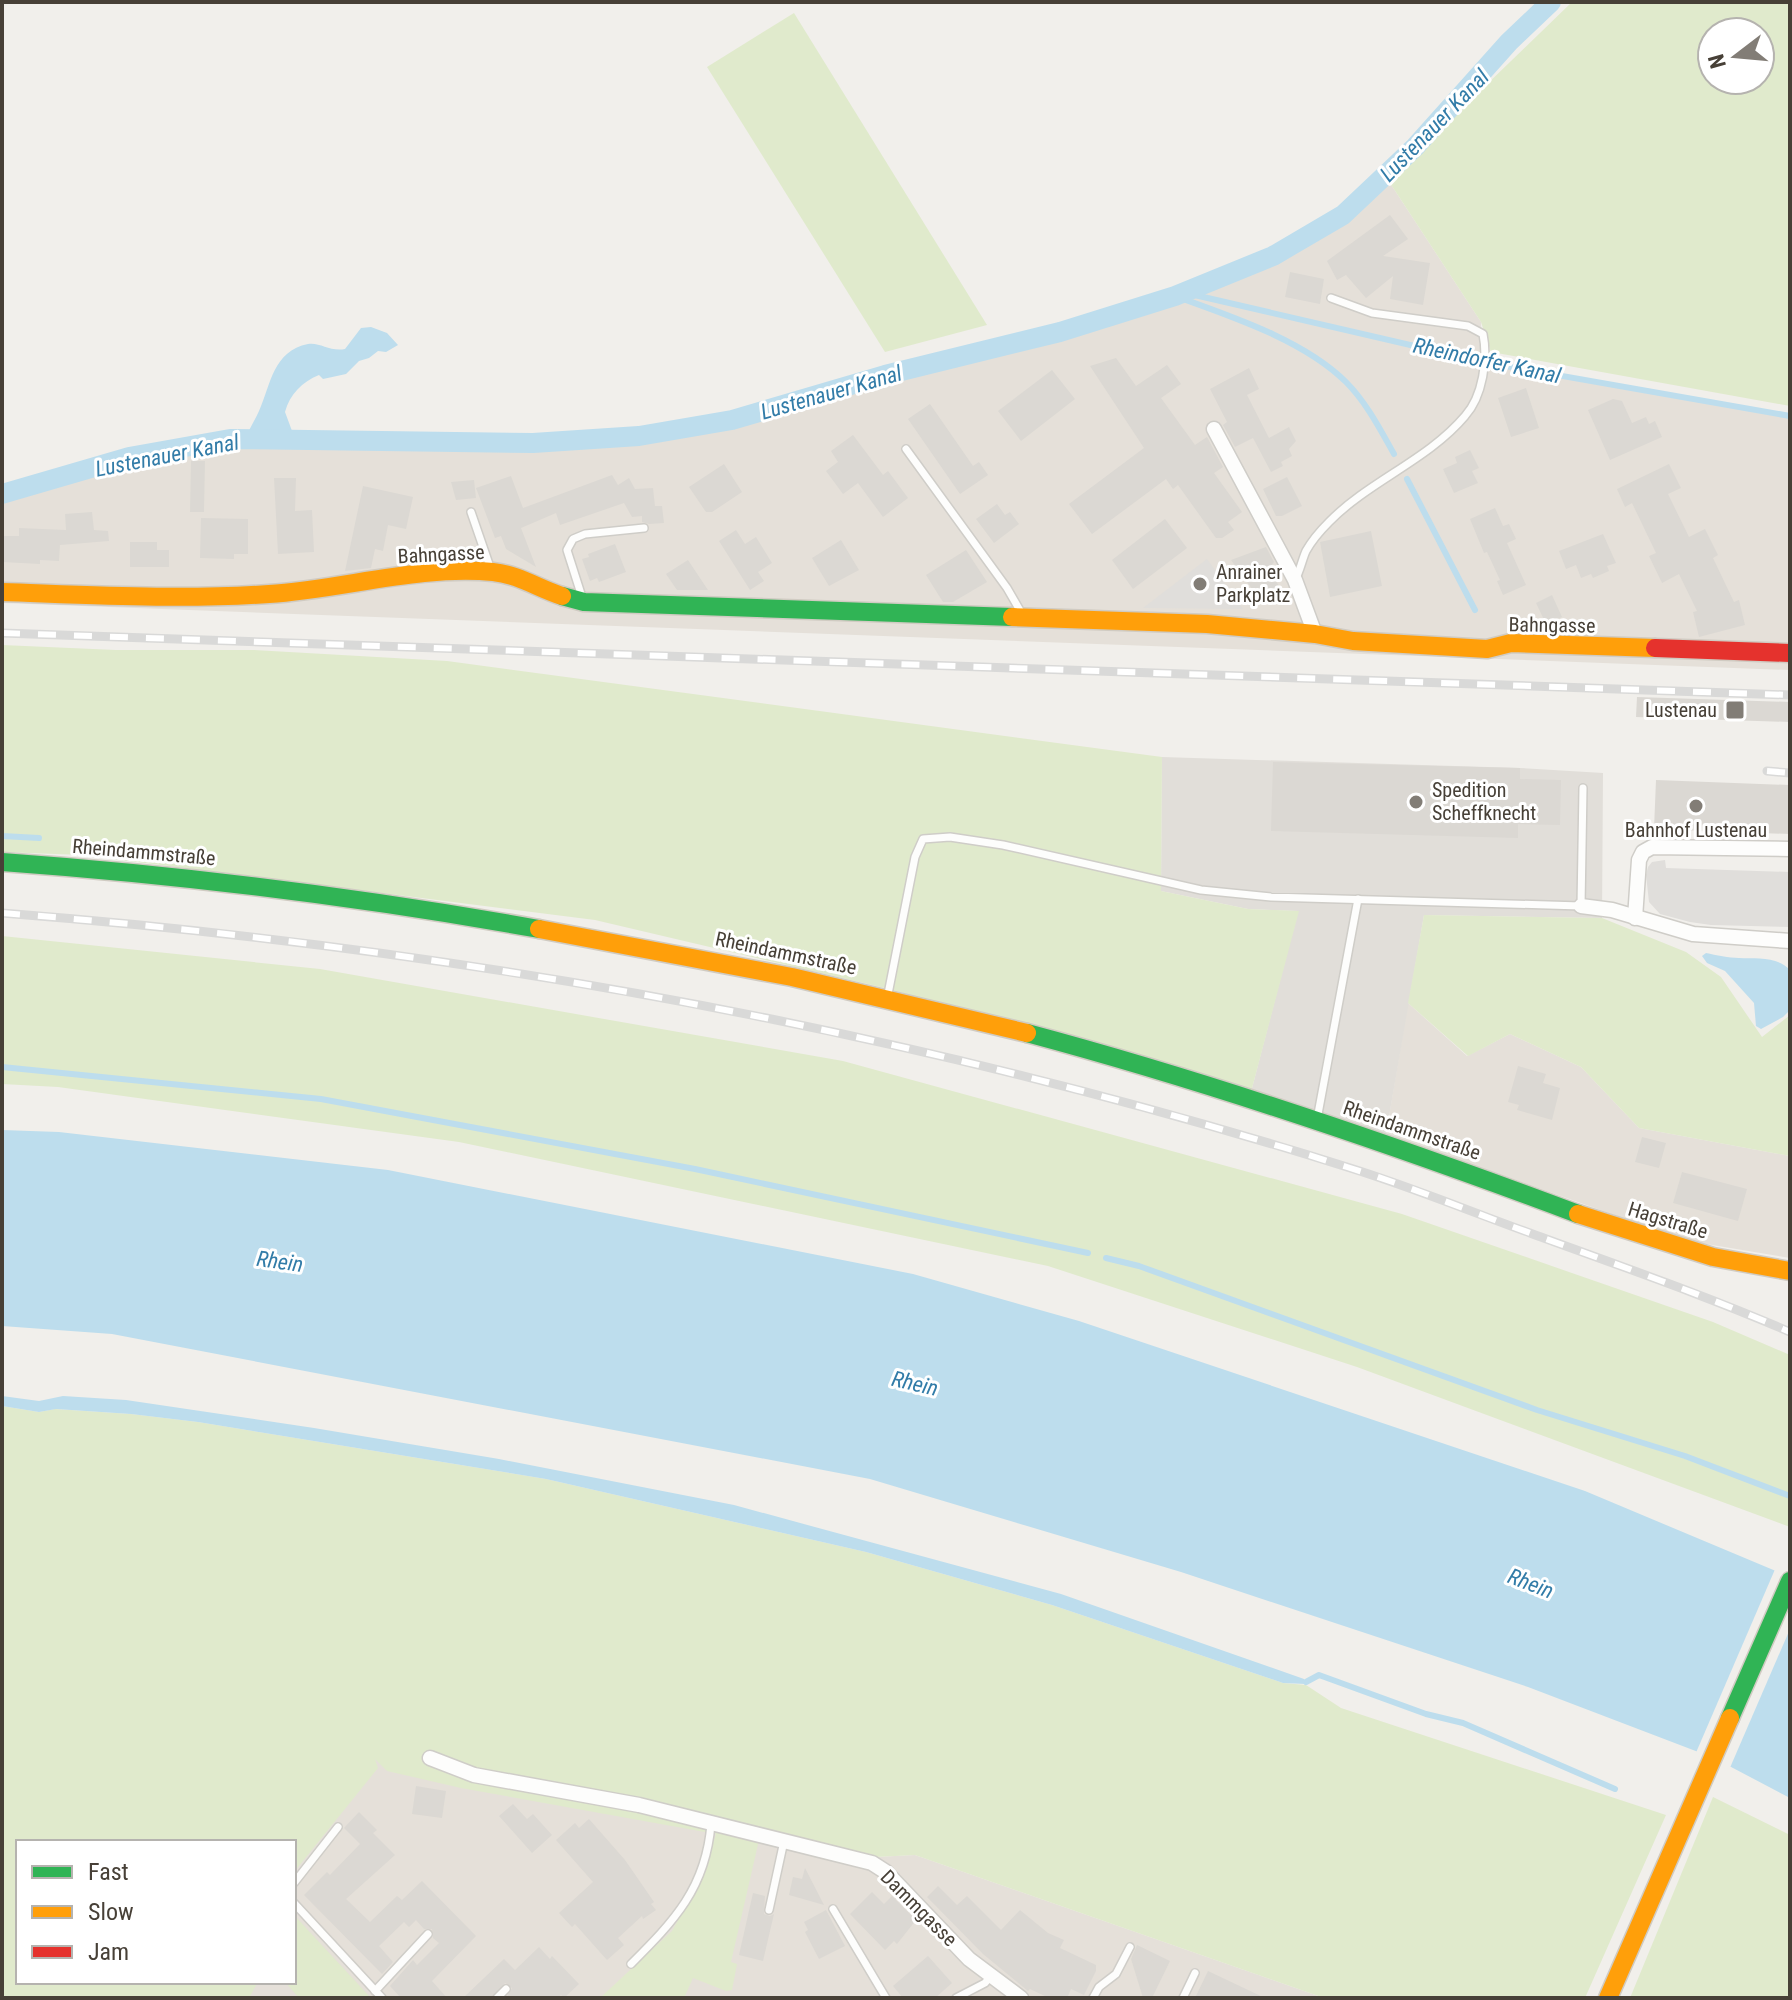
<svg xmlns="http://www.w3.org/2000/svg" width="1792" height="2000" viewBox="0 0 1792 2000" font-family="'Roboto Condensed',sans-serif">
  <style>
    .residential { fill: #e5e0d9; fill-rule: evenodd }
    .industrial { fill: #e1ded9 }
    .green { fill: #e0eacc; fill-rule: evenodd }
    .parking { fill: #e0dedb }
    .water { fill: #bddded }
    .pier { fill: #f1efeb }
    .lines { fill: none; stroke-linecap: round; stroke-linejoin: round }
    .stream { stroke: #bddded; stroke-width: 6 }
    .canal { stroke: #bddded; stroke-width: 20 }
    .building { fill: #dbd8d3 }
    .lane-casing { stroke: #cfcdc8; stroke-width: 10 }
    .street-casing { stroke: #cfcdc8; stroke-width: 17 }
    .fast-casing { stroke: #d0cbc2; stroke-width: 21 }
    .slow-casing { stroke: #d0cbc2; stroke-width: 21 }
    .jam-casing { stroke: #d0cbc2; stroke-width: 21 }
    .lane { stroke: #fdfdfc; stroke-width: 7 }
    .street { stroke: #fdfdfc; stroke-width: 14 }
    .fast { stroke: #30b455; stroke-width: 18 }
    .slow { stroke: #ff9f0a; stroke-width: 18 }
    .jam { stroke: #e5322d; stroke-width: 18 }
    .rail-casing { stroke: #d9d9d8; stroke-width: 9 }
    .rail { stroke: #fff; stroke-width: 6; stroke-dasharray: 18; stroke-linecap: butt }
    .poi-dot { fill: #827d76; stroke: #fff; stroke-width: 3 }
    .labels { text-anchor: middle; stroke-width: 6; stroke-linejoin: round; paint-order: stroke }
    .street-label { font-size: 20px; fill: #474037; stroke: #fff }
    .poi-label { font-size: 20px; fill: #474037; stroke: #fff; text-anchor: start }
    .water-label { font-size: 22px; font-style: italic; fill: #327ca8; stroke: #fff }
  </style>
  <rect width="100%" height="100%" fill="#f1efeb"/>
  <g class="residential">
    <polygon points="1381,179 1388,180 1481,322 1480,361 1790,416 1790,670 2,603 2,494 49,479 129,457 230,439 533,443 639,436 732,420 885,375 1060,332 1186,293 1273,256 1343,215"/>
    <polygon points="1408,1003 1467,1056 1510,1034 1581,1067 1639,1128 1790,1156 1790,1258 1688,1241 1386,1134"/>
    <path d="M2,1735l428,23 445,99 40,-2 409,143h-1322zM18,1842h276v140h-276z"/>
  </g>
  <polygon class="industrial" points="1162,757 1520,768 1603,773 1602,918 1424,915 1386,1134 1251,1092 1298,911 1248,909 1161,891"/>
  <g class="green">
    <path d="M1572,2h218v404l-299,-54 -10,-30 -93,-142zM1712,32h48v48h-48z"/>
    <polygon points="794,13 987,325 885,352 707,67"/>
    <polygon points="2,645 116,650 254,650 447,661 1162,757 1161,891 1248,909 1299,911 1251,1092 893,990 595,920 82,855 2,852"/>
    <polygon points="1424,915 1602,918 1686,952 1721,977 1762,1037 1790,1015 1790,1156 1639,1128 1581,1067 1510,1034 1468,1056 1408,1003"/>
    <polygon points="2,936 320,969 843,1061 1402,1214 1713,1322 1790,1355 1790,1527 1357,1367 1048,1266 459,1142 58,1087 2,1084"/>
    <polygon points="2,1406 39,1412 55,1409 131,1414 198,1422 546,1479 866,1552 1052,1605 1283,1683 1306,1685 1341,1708 1666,1815 1585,1998 1324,1998 915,1855 875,1857 759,1840 731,1962 737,1964 732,1990 726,1991 693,1978 684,1998 600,1998 672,1931 702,1877 716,1834 461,1788 387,1771 375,1759 378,1768 294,1872 294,1842 18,1842 18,1982 258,1982 249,1998 2,1998"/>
    <polygon points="1713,1797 1790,1835 1790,1998 1630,1998"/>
    <polygon points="294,1915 371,1998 299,1998 285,1982 294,1982"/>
  </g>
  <g class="parking">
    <polygon points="1207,559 1243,609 1143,608"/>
    <polygon points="1665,860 1666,868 1790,872 1790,927 1711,925 1690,922 1660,914 1649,902 1646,875 1648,867 1652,862"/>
  </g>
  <g class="water">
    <path d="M371,327l16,6 11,12 -12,7 -8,-1 -9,7 -10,3 -13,13 -23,5 -4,-4c-17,7 -29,19 -34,37l10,27h-50c4,-10 10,-19 14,-28 12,-27 14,-60 49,-67 12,-2 22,8 37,5l16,-21z"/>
    <path d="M1706,953c10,2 23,5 33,5 17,1 38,-2 51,12v40l-7,7 -22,12 -5,-3 -2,-23 -29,-32 -18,-8 -5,-7z"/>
    <polygon points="2,1130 59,1132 388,1170 913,1274 1079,1321 1585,1491 1790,1577 1790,1798 1714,1758 1528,1687 1181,1572 870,1479 112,1334 2,1326"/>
    <polygon points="2,1396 39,1401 63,1396 126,1400 314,1428 499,1459 734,1505 1061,1594 1304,1679 1306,1684 1283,1683 1052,1605 866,1552 546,1479 198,1422 131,1414 56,1409 39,1412 2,1406"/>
  </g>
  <polygon class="pier" points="1776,1567 1790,1573 1790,1629 1729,1770 1695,1755"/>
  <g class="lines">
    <g class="stream">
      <polyline points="1186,293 1488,363 1790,416"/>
      <path d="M1175,296c55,20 129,44 171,86 20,20 34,47 48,72"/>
      <polyline points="1407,479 1475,610"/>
      <polyline points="2,836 39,838"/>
      <polyline points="2,1067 321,1099 695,1169 1088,1253"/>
      <polyline points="1106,1258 1139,1266 1537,1410 1685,1456 1790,1496"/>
      <polyline points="1306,1682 1319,1675 1426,1714 1463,1723 1615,1789"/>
    </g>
    <polyline class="canal" points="2,494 129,457 230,439 533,443 639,436 732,420 885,375 1060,332 1175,296 1273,256 1343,215 1415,147 1509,42 1551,2"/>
  </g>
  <g class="building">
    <polygon points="1390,215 1408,239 1383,256 1430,263 1423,305 1390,299 1393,276 1366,298 1346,275 1337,280 1327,261"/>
    <polygon points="1290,272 1324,279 1320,304 1285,297"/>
    <polygon points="1116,358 1136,386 1167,365 1181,384 1161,398 1195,445 1207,437 1223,467 1214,473 1242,512 1228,522 1234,530 1222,538 1216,538 1178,485 1173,489 1166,479 1092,534 1069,504 1144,448 1090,366"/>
    <polygon points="1249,368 1259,389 1247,395 1269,438 1289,427 1296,441 1289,449 1292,456 1281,462 1283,466 1271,472 1253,438 1235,447 1223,425 1227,422 1210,389"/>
    <polygon points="1052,370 1075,399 1021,441 998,411"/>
    <polygon points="1526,388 1539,428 1511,437 1498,398"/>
    <polygon points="1613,399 1622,401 1632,423 1646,417 1649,424 1655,421 1662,437 1610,460 1588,410"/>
    <polygon points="930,404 973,466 979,462 988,475 960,494 908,419"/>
    <polygon points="853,435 883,475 888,471 908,498 883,517 858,483 843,494 826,471 838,462 831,451"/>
    <polygon points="1470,450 1479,468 1472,471 1478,483 1454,493 1443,469 1457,463 1455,457"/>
    <polygon points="191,461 205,461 204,512 190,512"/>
    <polygon points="724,464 742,492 712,512 706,512 689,487"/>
    <polygon points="1669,464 1681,488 1668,494 1689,537 1705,529 1718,555 1713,558 1734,602 1739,600 1745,625 1699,637 1693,612 1697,611 1679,574 1662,583 1649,556 1656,553 1632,503 1625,507 1617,489"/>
    <polygon points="612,475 618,485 629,478 635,489 653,488 655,506 662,506 664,523 649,524 642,522 642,516 632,517 624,503 560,525 556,513 521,528 536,567 506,549 501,536 495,538 476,488 511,476 523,508"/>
    <polygon points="1287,477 1302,506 1282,516 1276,516 1263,489"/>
    <polygon points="274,478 296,478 295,511 312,510 314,552 278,554"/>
    <polygon points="474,480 476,498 456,500 451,482"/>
    <polygon points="363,486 413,497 406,529 388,525 383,551 375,549 371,568 345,571"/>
    <polygon points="997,504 1005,515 1010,512 1019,524 994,543 976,519"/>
    <polygon points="1495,508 1503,526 1509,524 1516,539 1507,543 1526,585 1503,595 1497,581 1500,580 1487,552 1484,553 1470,519"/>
    <polygon points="92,512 94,530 108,531 109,541 60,545 59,561 40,560 40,564 2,562 2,536 19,536 19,528 66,530 65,514"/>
    <polygon points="201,518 248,519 248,554 234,554 234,559 200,558"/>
    <polygon points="1165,519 1187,548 1133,589 1112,560"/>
    <polygon points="736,530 745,544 756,537 772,563 758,572 764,581 750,590 719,541"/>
    <polygon points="1371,531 1382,586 1330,597 1320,542"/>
    <polygon points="1603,534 1616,563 1607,566 1609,571 1593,578 1591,574 1581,578 1576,565 1566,569 1559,551"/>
    <polygon points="841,540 859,570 829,586 812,558"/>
    <polygon points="130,542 157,542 157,550 169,550 169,567 130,567"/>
    <polygon points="615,544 626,572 599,582 597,578 590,581 582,559 589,557 588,554"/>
    <polygon points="1266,547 1274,562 1268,570 1282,590 1263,604 1231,560"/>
    <polygon points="966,550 987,582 953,602 943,602 926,575"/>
    <polygon points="688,560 708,590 677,590 666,574"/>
    <polygon points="1552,595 1562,617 1546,624 1536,603"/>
    <polygon points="1637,697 1790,702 1790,722 1636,717"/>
    <polygon points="1273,762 1520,768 1520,779 1561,780 1560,825 1518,824 1518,838 1271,831"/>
    <polygon points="1656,780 1790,785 1790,834 1654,829"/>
    <polygon points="1518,1066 1546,1074 1543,1083 1560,1088 1552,1120 1517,1110 1519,1105 1508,1102"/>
    <polygon points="1642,1137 1666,1143 1659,1168 1635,1162"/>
    <polygon points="1682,1172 1747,1189 1738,1221 1673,1203"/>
    <polygon points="416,1786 446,1791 442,1818 412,1814"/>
    <polygon points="513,1804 527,1819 533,1814 552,1835 532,1853 499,1816"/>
    <polygon points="359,1812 377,1830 373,1833 395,1855 346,1899 370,1922 397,1896 402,1900 422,1881 476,1936 432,1981 447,1998 401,1998 390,1986 413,1960 417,1965 439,1943 433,1938 432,1929 424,1929 416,1920 409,1927 404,1922 379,1946 393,1962 382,1974 304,1895 327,1872 330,1875 360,1844 344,1828"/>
    <polygon points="589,1819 625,1860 654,1902 651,1904 656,1910 643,1919 642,1916 618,1938 624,1945 607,1960 575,1924 572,1927 559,1913 593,1882 556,1840 575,1823 579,1828"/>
    <polygon points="805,1868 824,1905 789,1895 793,1877 802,1879"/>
    <polygon points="938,1886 957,1905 967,1896 1001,1930 1020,1910 1048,1933 1064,1940 1060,1948 1096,1965 1096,1971 1084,1995 1071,1989 1067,1998 1049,1998 1030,1989 1028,1991 983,1954 927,1897"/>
    <polygon points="872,1892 884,1904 892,1896 916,1920 897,1944 894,1941 885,1950 850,1914"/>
    <polygon points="753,1893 765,1896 764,1914 770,1916 774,1914 763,1961 739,1955"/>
    <polygon points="826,1910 845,1946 819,1959 805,1932 808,1930 804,1922"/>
    <polygon points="1137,1945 1170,1961 1152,1998 1143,1998 1131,1959"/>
    <polygon points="539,1947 550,1959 552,1956 579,1984 564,1998 561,1995 558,1998 506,1998 512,1988 505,1983 491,1998 463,1998 504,1959 515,1970"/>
    <polygon points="928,1956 952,1983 935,1998 903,1998 893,1986"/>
    <polygon points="1208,1971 1265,1998 1195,1998"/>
  </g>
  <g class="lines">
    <g class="lane-casing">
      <g id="lane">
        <polyline points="906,449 1007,588 1022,614"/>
        <polyline points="471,512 491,570"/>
        <path d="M1295,580c5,-9 7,-20 11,-29 5,-9 15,-21 23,-29 40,-41 99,-62 136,-106 18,-20 23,-57 18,-82l-15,-8 -96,-13 -41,-15"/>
        <polyline points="582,597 567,550 573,539 585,534 644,528"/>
        <polyline points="888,994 915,857 923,839 950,837 1003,845 1201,890 1271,897 1581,906 1583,788"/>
        <polyline points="1318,1114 1358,899"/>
        <polyline points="294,1883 338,1827"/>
        <polyline points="294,1903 382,1998"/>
        <polyline points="833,1909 886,1998"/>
        <polyline points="769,1910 784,1841"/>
        <path d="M631,1964c43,-43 75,-76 80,-140"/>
        <polyline points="375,1991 428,1934"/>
        <polyline points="497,1998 506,1989"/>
        <polyline points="956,1998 985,1983 991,1976"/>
        <polyline points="1093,1998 1099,1987 1116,1974 1130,1947"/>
        <polyline points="1183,1998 1195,1973"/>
      </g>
    </g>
    <g class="street-casing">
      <g id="street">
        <polyline points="1214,429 1295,580 1315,634"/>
        <polyline points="1581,906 1612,910 1693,934 1790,941"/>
        <polyline points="1635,918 1639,860 1643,852 1652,847 1790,849"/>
        <polyline points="430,1758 474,1775 639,1805 872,1863 886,1872 969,1959 1021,1998"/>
      </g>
    </g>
    <g class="fast-casing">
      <g id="fast">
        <polyline points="562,596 584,602 1012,617"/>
        <path d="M2,862c180,13 359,35 537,67"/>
        <path d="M1027,1033c187,50 370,113 551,181"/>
        <polyline points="1730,1718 1790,1581"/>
      </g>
    </g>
    <g class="slow-casing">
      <g id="slow">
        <path d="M2,592c89,3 178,8 267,2 75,-5 150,-29 224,-22 27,3 44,16 69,24"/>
        <polyline points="1012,617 1207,624 1315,634 1353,641 1487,649 1511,643 1655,648"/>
        <polyline points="539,929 792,977 1027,1033"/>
        <polyline points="1578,1214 1713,1257 1790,1271"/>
        <polyline points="1608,1998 1730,1718"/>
      </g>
    </g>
    <g class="jam-casing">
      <polyline id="jam" points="1655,648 1790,653"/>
    </g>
    <use href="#lane" class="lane"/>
    <use href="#street" class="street"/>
    <use href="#fast" class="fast"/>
    <use href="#slow" class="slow"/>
    <use href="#jam" class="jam"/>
    <g class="rail-casing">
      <g id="rail">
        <polyline points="2,633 1790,695"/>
        <polyline points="1767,771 1790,773"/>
        <path d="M2,913c456,35 909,117 1345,254 62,19 122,44 183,66 87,32 175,62 260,99"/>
      </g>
    </g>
    <use href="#rail" class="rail"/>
  </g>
  <g class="poi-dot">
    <circle cx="1200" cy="584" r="8"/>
    <rect x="1725" y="700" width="20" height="20" rx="4"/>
    <circle cx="1416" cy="802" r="8"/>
    <circle cx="1696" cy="806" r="8"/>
  </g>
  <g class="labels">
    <g class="street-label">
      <text transform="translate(441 554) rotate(-3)" y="7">Bahngasse</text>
      <text transform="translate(1552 625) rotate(1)" y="7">Bahngasse</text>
      <text transform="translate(144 852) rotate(5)" y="7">Rheindammstraße</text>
      <text transform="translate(786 953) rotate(12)" y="7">Rheindammstraße</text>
      <text transform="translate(1412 1130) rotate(19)" y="7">Rheindammstraße</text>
      <text transform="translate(1668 1220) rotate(17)" y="7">Hagstraße</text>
      <text transform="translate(919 1908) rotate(45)" y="7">Dammgasse</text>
    </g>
    <g class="poi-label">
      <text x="1216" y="579">Anrainer<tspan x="1216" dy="23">Parkplatz</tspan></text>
      <text x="1717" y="717" text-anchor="end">Lustenau</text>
      <text x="1432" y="797">Spedition<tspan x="1432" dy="23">Scheffknecht</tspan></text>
      <text x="1696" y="837" text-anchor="middle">Bahnhof Lustenau</text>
    </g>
    <g class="water-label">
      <text transform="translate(1434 125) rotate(-46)" y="8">Lustenauer Kanal</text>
      <text transform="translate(1487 360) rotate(12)" y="8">Rheindorfer Kanal</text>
      <text transform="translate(831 392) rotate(-16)" y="8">Lustenauer Kanal</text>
      <text transform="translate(167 455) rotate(-11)" y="8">Lustenauer Kanal</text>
      <text transform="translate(280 1261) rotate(8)" y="8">Rhein</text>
      <text transform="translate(915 1383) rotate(13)" y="8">Rhein</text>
      <text transform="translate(1531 1583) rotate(21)" y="8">Rhein</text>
    </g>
  </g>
  <rect width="1792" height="2000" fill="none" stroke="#474037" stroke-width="8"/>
  <rect x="16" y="1840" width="280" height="144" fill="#ffffff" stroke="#b5b3af" stroke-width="2"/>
  <rect x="32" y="1866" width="40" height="12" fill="#30b455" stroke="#b5b3af" stroke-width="2"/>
  <text x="88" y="1880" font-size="24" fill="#474037">Fast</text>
  <rect x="32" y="1906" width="40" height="12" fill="#ff9f0a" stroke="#b5b3af" stroke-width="2"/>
  <text x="88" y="1920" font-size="24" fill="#474037">Slow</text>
  <rect x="32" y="1946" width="40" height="12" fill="#e5322d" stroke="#b5b3af" stroke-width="2"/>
  <text x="88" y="1960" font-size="24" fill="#474037">Jam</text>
  <g transform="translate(1736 56) rotate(254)"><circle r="38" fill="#ffffff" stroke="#b5b3af" stroke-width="2"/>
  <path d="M0-6L14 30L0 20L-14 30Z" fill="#827d76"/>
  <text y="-12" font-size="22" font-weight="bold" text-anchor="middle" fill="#474037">N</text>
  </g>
</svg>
